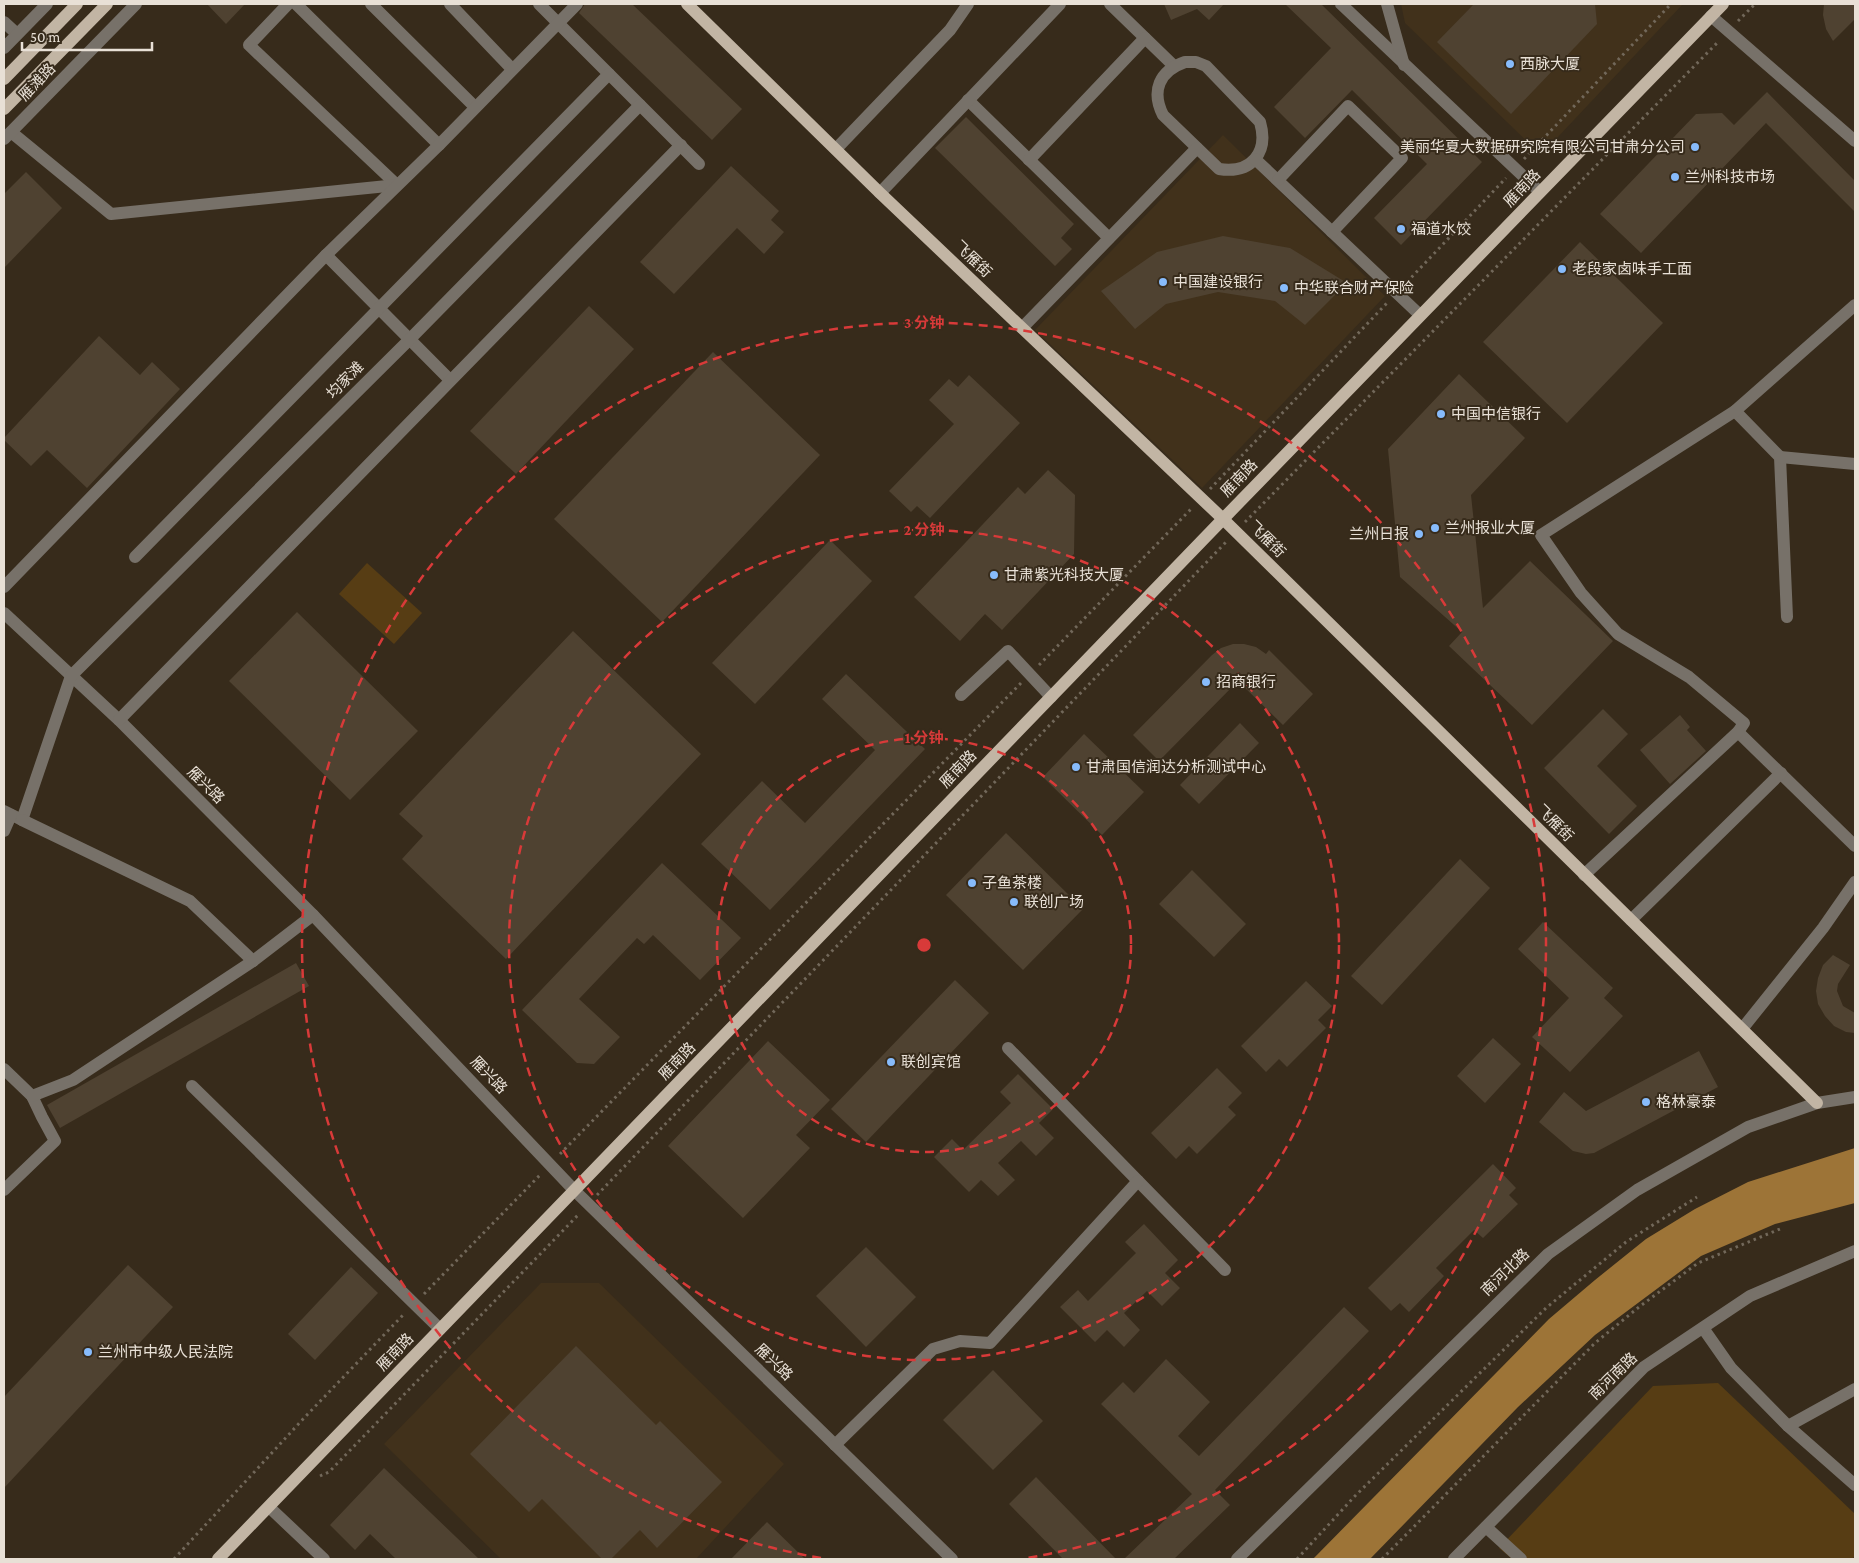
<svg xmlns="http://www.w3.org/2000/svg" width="1859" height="1563" viewBox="0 0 1859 1563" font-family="'Crimson Pro','Noto Sans SC',serif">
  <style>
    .built { fill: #41311b }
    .green { fill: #573d14 }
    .water { fill: #9d7437 }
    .building { fill: #4f4231 }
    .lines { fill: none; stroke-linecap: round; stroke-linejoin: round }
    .path { stroke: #72685a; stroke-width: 3; stroke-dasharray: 2.5 4; stroke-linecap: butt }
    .minor { stroke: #777169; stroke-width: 12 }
    .major { stroke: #c2b5a4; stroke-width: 12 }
    .ring { fill: none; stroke: #d83a39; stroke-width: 2.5; stroke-dasharray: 9 6 }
    .poi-dot { fill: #87bbfb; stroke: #372b1b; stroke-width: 2 }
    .labels { text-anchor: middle; stroke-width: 4; stroke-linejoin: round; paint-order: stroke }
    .poi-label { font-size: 15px; fill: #e8e0d6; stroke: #372b1b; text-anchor: start }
    .street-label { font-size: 15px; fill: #e8e0d6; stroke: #372b1b }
    .centre { fill: #d83a39; stroke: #372b1b; stroke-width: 2.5 }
    .ring-label { font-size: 15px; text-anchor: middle; font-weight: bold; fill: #d83a39; stroke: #372b1b; stroke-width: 4; stroke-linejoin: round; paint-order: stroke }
  </style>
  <rect width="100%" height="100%" fill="#372b1b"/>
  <g class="built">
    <polygon points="1401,4 1683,4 1541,155 1405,23"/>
    <polygon points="1223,135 1385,296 1202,488 1035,330"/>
    <polygon points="541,1283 599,1283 784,1464 696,1559 501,1559 384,1444"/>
  </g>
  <g class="green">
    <polygon points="367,563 422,613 394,644 339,594"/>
    <polygon points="1718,1383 1855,1514 1855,1556 1852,1559 1512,1559 1499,1548 1653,1386"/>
  </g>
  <polygon class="water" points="1855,1148 1855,1203 1775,1224 1701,1256 1595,1335 1518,1407 1370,1559 1313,1559 1549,1319 1595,1280 1646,1239 1695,1209 1748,1182"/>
  <g class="building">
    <polygon points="207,4 245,4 226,24"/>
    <polygon points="585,4 632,4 742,109 712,140 579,13"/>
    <polygon points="1164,4 1224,4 1209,20 1197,9 1171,20"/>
    <polygon points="1285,4 1321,4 1482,162 1401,245 1374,218 1427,164 1352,90 1305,138 1274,107 1331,48"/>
    <polygon points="1474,4 1595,4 1597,24 1511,114 1437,42"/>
    <polygon points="1824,4 1855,4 1855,19 1833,41 1826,29 1823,15"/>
    <polygon points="1767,92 1855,181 1855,212 1766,123 1641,253 1600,214 1696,114 1722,113 1734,125"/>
    <polygon points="966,117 1074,224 1061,238 1072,249 1055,266 935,148"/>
    <polygon points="731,166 779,211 771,220 784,232 764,254 737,228 674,294 640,262"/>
    <polygon points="26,172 62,208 4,268 4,194"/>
    <polygon points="1223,236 1290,248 1347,283 1305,325 1275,301 1218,292 1166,304 1135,329 1101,291 1157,252"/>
    <polygon points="1580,242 1663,323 1567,423 1483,342"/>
    <polygon points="589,306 634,349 516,474 470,431"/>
    <polygon points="99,336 140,375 152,362 180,389 87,488 47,450 31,466 4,440 4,438"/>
    <polygon points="713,352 820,455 662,622 554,519"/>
    <polygon points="1459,374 1525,438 1471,495 1483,608 1530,561 1613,641 1532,725 1449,646 1462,632 1400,577 1388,449"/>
    <polygon points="969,375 1020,423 930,518 917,506 911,512 889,491 954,424 929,400 949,379 958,387"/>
    <polygon points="1048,470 1075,495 1074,554 1002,630 985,614 960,641 914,597 1018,487 1025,494"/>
    <polygon points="830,540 872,581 755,704 712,663"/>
    <polygon points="297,612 418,731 350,800 229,681"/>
    <polygon points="573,631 701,754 506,959 402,859 423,836 399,814"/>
    <polygon points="1233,644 1244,644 1256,647 1266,654 1269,650 1313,694 1283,725 1238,681 1159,761 1133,735 1212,655 1221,648"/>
    <polygon points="846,674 925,749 770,910 701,844 762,781 805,823 875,750 822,699"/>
    <polygon points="1603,709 1628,734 1597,766 1637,806 1609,834 1544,768"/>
    <polygon points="1680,715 1690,727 1687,730 1706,751 1670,784 1640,750"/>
    <polygon points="1240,723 1259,743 1199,804 1180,785"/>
    <polygon points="1084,734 1144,792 1102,835 1043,777"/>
    <polygon points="1006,833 1083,909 1023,970 946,895"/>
    <polygon points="1460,859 1490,888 1382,1005 1351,976"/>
    <polygon points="662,863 741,938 700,980 653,935 644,944 637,938 579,999 620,1037 594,1064 577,1063 522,1010"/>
    <polygon points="1192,870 1246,924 1214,957 1159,904"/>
    <polygon points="1543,922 1613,988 1604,998 1623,1016 1570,1072 1532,1037 1569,998 1518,949"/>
    <polygon points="1833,955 1850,965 1838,984 1837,991 1843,1006 1855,1013 1855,1033 1846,1032 1834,1026 1825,1016 1818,1004 1816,991 1818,978 1823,965"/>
    <polygon points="296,963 309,986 60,1128 47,1105"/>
    <polygon points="955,980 989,1013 866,1142 831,1109"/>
    <polygon points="1306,981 1332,1006 1318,1020 1326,1028 1287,1067 1279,1059 1266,1072 1241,1046"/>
    <polygon points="1493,1038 1521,1064 1485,1103 1457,1076"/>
    <polygon points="768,1041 830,1100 796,1135 810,1148 743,1218 668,1146"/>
    <polygon points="1699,1051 1718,1087 1594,1153 1586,1154 1573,1151 1539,1122 1564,1092 1586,1111"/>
    <polygon points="1217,1068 1242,1093 1228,1107 1236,1115 1197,1154 1189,1146 1176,1159 1151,1133"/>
    <polygon points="1018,1074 1053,1109 1039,1123 1054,1138 1036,1156 1021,1141 998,1163 1015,1180 998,1196 981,1180 969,1192 934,1157 952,1139 963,1150 1011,1103 1000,1092"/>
    <polygon points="1493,1164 1516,1188 1509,1195 1518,1204 1483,1238 1474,1230 1436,1268 1444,1276 1409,1312 1400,1303 1391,1311 1368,1288"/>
    <polygon points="1144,1224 1178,1260 1165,1273 1180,1288 1162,1306 1147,1291 1124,1313 1140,1330 1124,1347 1107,1330 1095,1342 1060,1307 1078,1290 1088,1301 1136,1253 1125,1242"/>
    <polygon points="866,1247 916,1297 866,1347 816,1296"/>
    <polygon points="128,1265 173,1307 4,1488 4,1397"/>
    <polygon points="351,1267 378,1293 315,1360 288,1334"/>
    <polygon points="1344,1307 1369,1331 1215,1490 1230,1505 1174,1559 1124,1559 1192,1494 1101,1404 1123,1382 1134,1393 1166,1359 1210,1402 1178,1436 1199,1456"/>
    <polygon points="576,1346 656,1425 660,1421 722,1482 657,1548 640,1530 611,1559 602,1559 542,1499 529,1512 470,1454"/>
    <polygon points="993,1370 1043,1421 993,1470 943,1420"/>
    <polygon points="384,1468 479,1559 396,1559 370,1534 355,1550 330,1525"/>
    <polygon points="1036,1477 1116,1559 1063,1559 1009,1504"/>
    <polygon points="767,1522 805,1559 731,1559"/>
  </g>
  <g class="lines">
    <g class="path">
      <polyline points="1738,21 1755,4"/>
      <polyline points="1524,159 1671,4"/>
      <polyline points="1407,282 1506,178"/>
      <polyline points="1210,489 1387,303"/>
      <polyline points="1245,522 1718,42"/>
      <polyline points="1039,665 1192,508"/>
      <polyline points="560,1154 1021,683"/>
      <polyline points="597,1195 1227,541"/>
      <polyline points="424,1294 540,1175"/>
      <polyline points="320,1476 329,1472 579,1214"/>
      <polyline points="174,1559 304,1418 404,1314"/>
      <polyline points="1297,1559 1354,1497 1546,1308 1626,1242 1697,1197"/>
      <polyline points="1382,1559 1595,1343 1639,1307 1698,1263 1780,1229"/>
    </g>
    <g class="minor">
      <polyline points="288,4 249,45 397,185"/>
      <polyline points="296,4 439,145"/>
      <polyline points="371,4 475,107"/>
      <polyline points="450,4 512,69"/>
      <polyline points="539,4 699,164"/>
      <polyline points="1110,4 1174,66"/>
      <polyline points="1341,4 1540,192"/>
      <polyline points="1387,4 1404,65"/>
      <polyline points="1711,16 1855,141"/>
      <polyline points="4,22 17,34"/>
      <polyline points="4,48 47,4"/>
      <path d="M1185,62h11l10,4 54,56c9,31 -9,52 -41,47l-56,-54c-12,-24 -4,-44 22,-53z"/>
      <polyline points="968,100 1109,238"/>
      <polyline points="11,132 111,214 397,185"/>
      <polyline points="4,139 136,4"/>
      <polyline points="836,149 950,30 968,4"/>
      <polyline points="1255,159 1420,315"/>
      <polyline points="1029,160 1145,38"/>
      <polyline points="1278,180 1348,106 1402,158 1332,232"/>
      <polyline points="880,193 1060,4"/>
      <polyline points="326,255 450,380"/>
      <polyline points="1022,328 1197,148"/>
      <polyline points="1735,411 1780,457 1787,617"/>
      <polyline points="1780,457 1855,464"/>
      <polyline points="135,557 609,74"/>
      <polyline points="4,587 326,255 439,145 577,4"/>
      <polyline points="4,613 119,720 313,915 574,1190 952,1559"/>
      <polyline points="961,695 1008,651 1051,697"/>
      <polyline points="119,720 681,145"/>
      <polyline points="1738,732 1855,846"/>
      <polyline points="4,811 22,820 71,676 410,339 640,105"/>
      <polyline points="22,820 190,901 253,961"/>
      <polyline points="4,831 11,815"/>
      <polyline points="1584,875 1738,732 1744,723 1689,677 1618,634 1581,593 1541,535 1735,411 1855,305"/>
      <polyline points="1631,920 1781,773"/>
      <polyline points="1742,1029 1823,928 1855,882"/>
      <polyline points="1008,1048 1225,1270"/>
      <polyline points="4,1069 32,1096 42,1117 55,1141 4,1190"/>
      <polyline points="192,1086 440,1329"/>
      <polyline points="32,1096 73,1080 253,961 313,915"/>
      <polyline points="1703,1328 1731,1368 1788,1426 1855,1485"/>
      <polyline points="1788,1426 1855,1389"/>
      <polyline points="835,1445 933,1349 960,1341 990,1343 1138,1181"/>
      <polyline points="269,1507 324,1559"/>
      <polyline points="1486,1527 1521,1559"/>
      <polyline points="1237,1559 1548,1254 1637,1190 1748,1127 1817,1103 1855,1097"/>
      <polyline points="1454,1559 1644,1367 1750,1296 1855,1251"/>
    </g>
    <g class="major">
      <polyline points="687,4 880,193 1223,519 1817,1103"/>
      <polyline points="4,79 77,4"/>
      <polyline points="4,109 107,4"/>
      <polyline points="218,1559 1223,519 1723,4"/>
    </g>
  </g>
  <g class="ring">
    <circle cx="924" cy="945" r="207"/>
    <circle cx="924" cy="945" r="415"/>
    <path d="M821 1558A622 622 0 1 1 1027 1558"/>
  </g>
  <g class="poi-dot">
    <circle cx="1510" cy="64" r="5"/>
    <circle cx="1695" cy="147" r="5"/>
    <circle cx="1675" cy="177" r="5"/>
    <circle cx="1401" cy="229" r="5"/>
    <circle cx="1562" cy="269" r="5"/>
    <circle cx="1163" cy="282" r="5"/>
    <circle cx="1284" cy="288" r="5"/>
    <circle cx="1441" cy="414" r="5"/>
    <circle cx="1435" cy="528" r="5"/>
    <circle cx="1419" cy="534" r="5"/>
    <circle cx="994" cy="575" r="5"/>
    <circle cx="1206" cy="682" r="5"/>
    <circle cx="1076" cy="767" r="5"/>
    <circle cx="972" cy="883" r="5"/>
    <circle cx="1014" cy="902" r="5"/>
    <circle cx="891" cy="1062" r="5"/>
    <circle cx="1646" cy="1102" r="5"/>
    <circle cx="88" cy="1352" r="5"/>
  </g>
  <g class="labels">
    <g class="poi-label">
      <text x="1520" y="69">西脉大厦</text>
      <text x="1685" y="152" text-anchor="end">美丽华夏大数据研究院有限公司甘肃分公司</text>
      <text x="1685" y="182">兰州科技市场</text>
      <text x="1411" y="234">福道水饺</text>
      <text x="1572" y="274">老段家卤味手工面</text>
      <text x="1173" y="287">中国建设银行</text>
      <text x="1294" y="293">中华联合财产保险</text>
      <text x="1451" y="419">中国中信银行</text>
      <text x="1445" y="533">兰州报业大厦</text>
      <text x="1409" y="539" text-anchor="end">兰州日报</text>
      <text x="1004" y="580">甘肃紫光科技大厦</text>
      <text x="1216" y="687">招商银行</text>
      <text x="1086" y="772">甘肃国信润达分析测试中心</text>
      <text x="982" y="888">子鱼茶楼</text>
      <text x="1024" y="907">联创广场</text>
      <text x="901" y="1067">联创宾馆</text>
      <text x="1656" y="1107">格林豪泰</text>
      <text x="98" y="1357">兰州市中级人民法院</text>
    </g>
    <g class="street-label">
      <text transform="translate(37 82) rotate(-46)" y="5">雁滩路</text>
      <text transform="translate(1522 188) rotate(-46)" y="5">雁南路</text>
      <text transform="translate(973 259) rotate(44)" y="5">飞雁街</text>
      <text transform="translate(345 380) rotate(-45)" y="5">均家滩</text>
      <text transform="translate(1239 478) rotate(-46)" y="5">雁南路</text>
      <text transform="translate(1267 539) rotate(45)" y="5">飞雁街</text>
      <text transform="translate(958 769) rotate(-46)" y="5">雁南路</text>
      <text transform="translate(206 785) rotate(45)" y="5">雁兴路</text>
      <text transform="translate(1555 823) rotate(45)" y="5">飞雁街</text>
      <text transform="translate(677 1061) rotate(-46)" y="5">雁南路</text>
      <text transform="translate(489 1075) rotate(46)" y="5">雁兴路</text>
      <text transform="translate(1505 1272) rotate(-44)" y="5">南河北路</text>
      <text transform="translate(395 1352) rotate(-46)" y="5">雁南路</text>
      <text transform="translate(774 1362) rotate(44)" y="5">雁兴路</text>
      <text transform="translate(1613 1376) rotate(-44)" y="5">南河南路</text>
    </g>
  </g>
  <circle cx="924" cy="945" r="8" class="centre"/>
  <g class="ring-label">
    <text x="924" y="328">3 分钟</text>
    <text x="924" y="535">2 分钟</text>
    <text x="924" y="743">1 分钟</text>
  </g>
  <rect width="1859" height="1563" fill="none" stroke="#e8e0d6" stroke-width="10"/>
  <path d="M22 42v8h130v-8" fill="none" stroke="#e8e0d6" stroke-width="2.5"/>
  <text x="30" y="42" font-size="15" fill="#e8e0d6" stroke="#372b1b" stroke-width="4" paint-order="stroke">50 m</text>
</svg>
